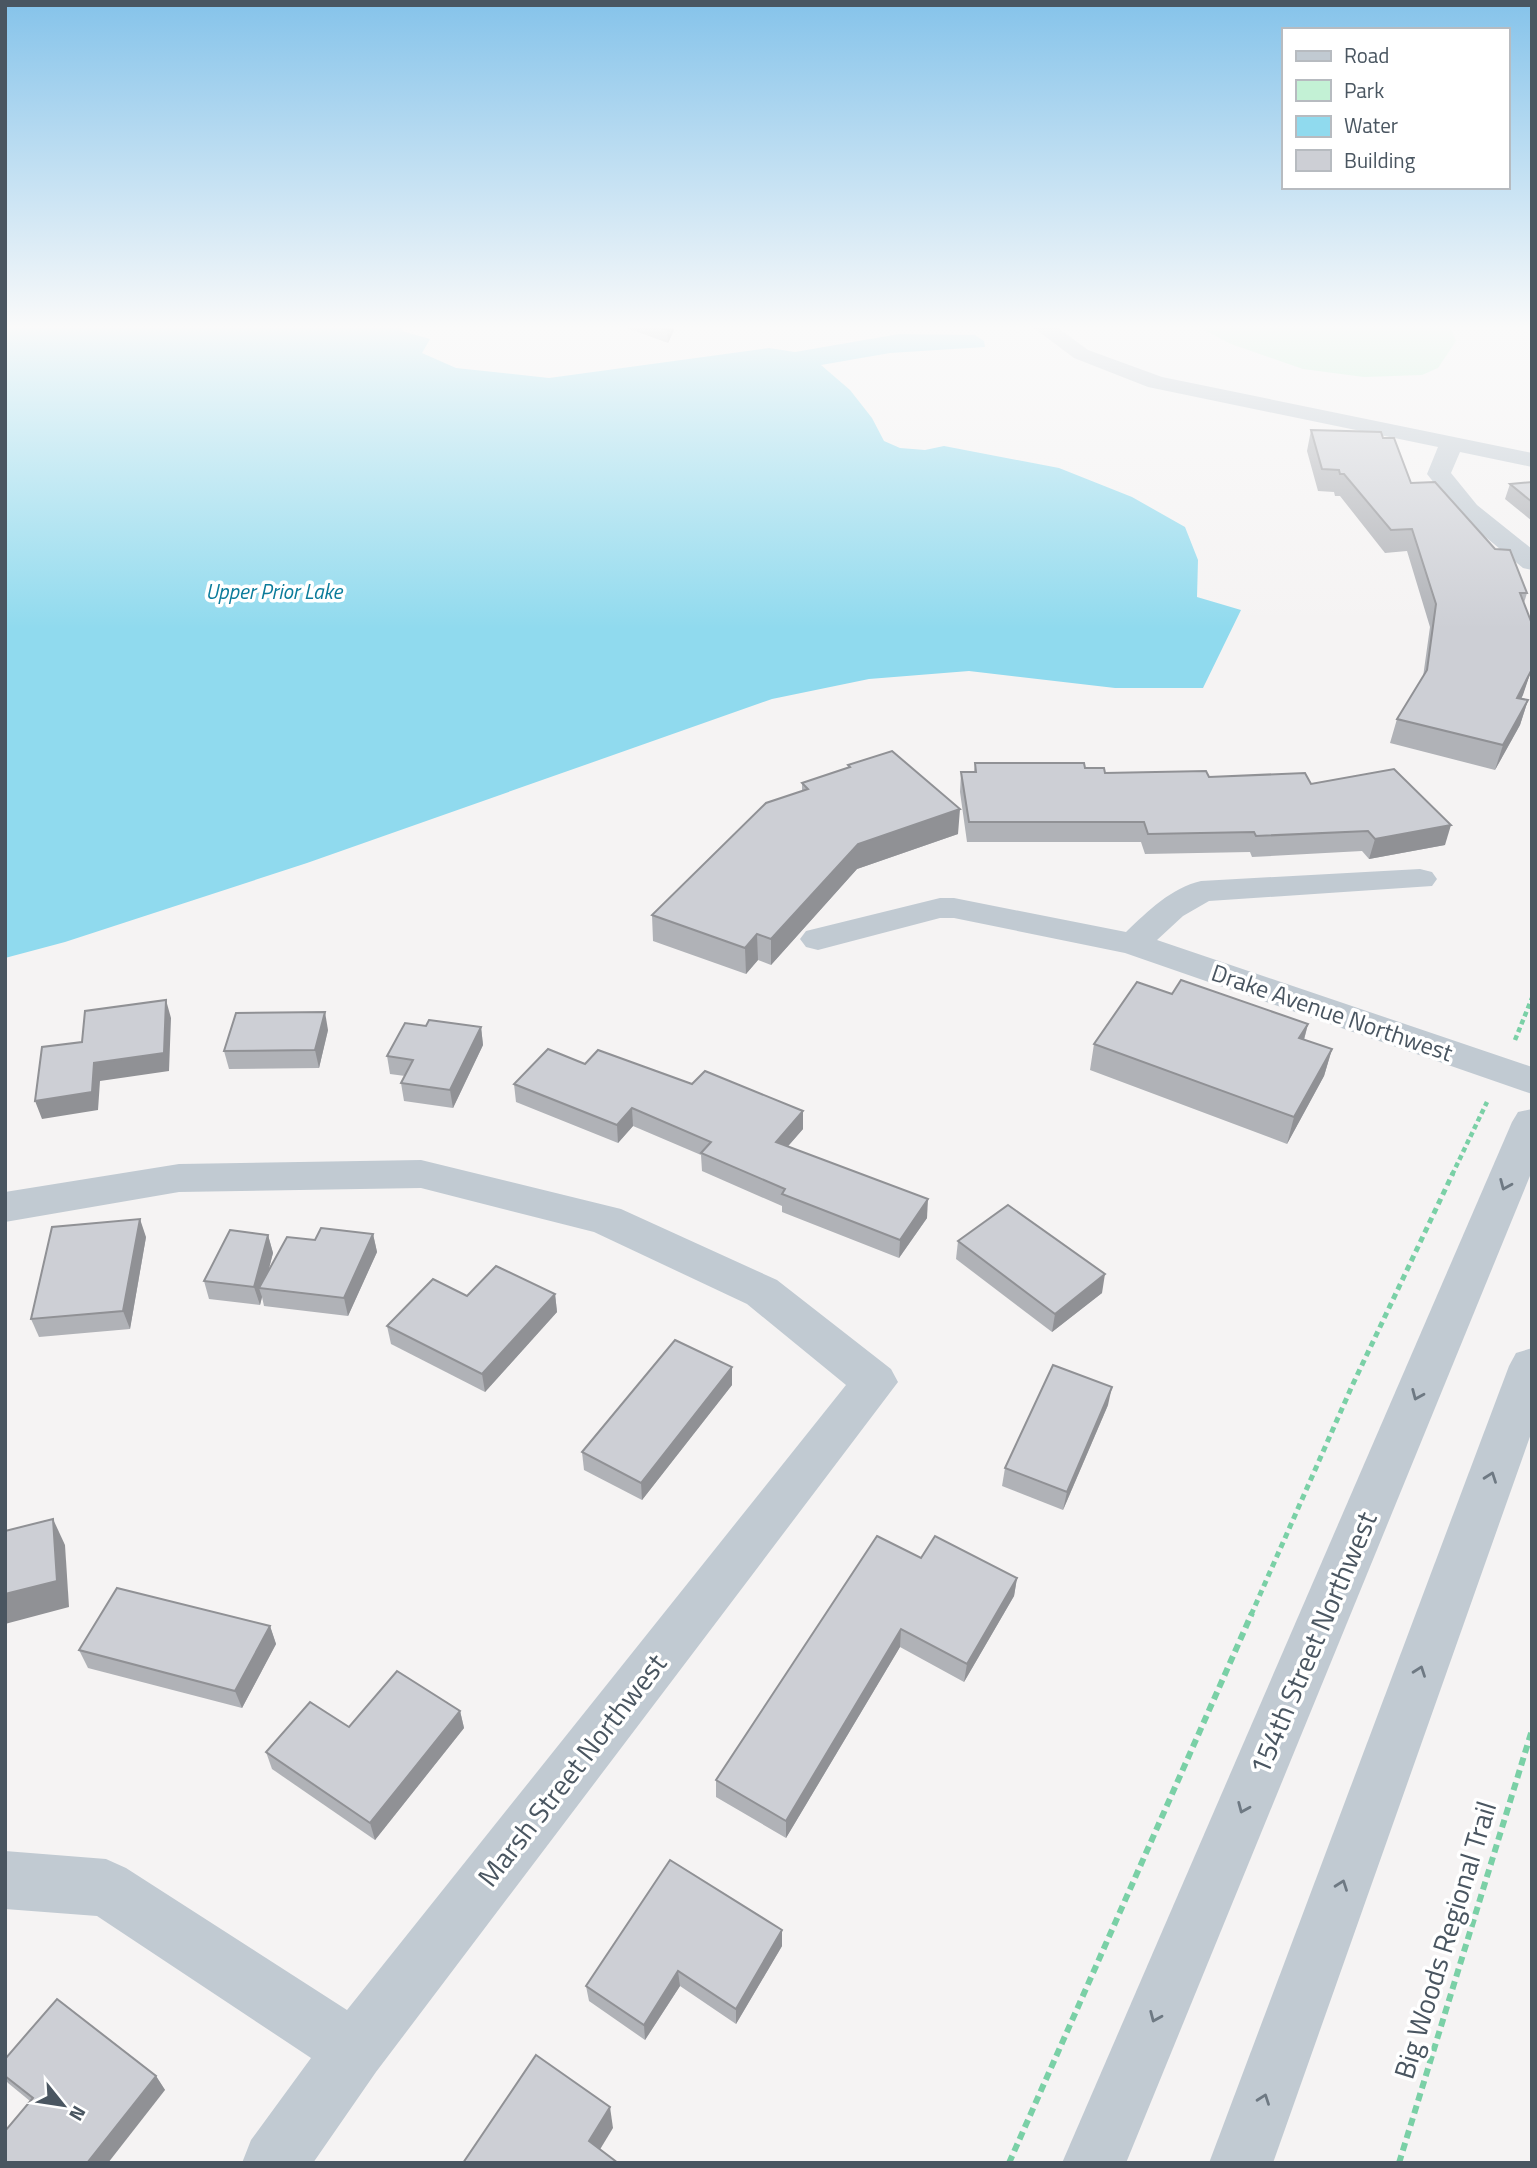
<svg xmlns="http://www.w3.org/2000/svg" width="1537" height="2168" viewBox="0 0 1537 2168" font-family="'Titillium Web',sans-serif">
  <style>
    .green { fill: #c3f1d5 }
    .water { fill: #90daee }
    .lines { fill: none; stroke-linecap: round; stroke-linejoin: round }
    .path-far2 { stroke: #7ad0a6; stroke-width: 4.5; stroke-dasharray: 5 3.5; stroke-linecap: butt }
    .path-far1 { stroke: #7ad0a6; stroke-width: 5; stroke-dasharray: 6 4.5; stroke-linecap: butt }
    .path { stroke: #7ad0a6; stroke-width: 6; stroke-dasharray: 8 5; stroke-linecap: butt }
    .minor { fill: #c1cad2; fill-rule: evenodd }
    .wall { fill: #b0b2b7 }
    .shaded-wall { fill: #909195 }
    .building { fill: #cdcfd5; stroke: #909195; stroke-width: 2 }
    .oneway { stroke: #6e7983 }
    .labels { text-anchor: middle; stroke-width: 7; stroke-linejoin: round; paint-order: stroke }
    .far-water-label { font-size: 21px; font-style: italic; fill: #0c7c9b; stroke: #fff }
    .street-label { font-size: 24px; fill: #4a5661; stroke: #fff }
    .near-street-label { font-size: 28px; fill: #4a5661; stroke: #fff }
  </style>
  <rect width="100%" height="100%" fill="#f5f3f3"/>
  <polygon class="green" points="1195,325 1449,325 1456,341 1438,368 1422,375 1364,377 1303,369 1231,344"/>
  <polygon class="water" points="5,325 405,325 402,331 430,339 422,353 456,368 549,378 769,348 795,352 899,334 975,335 984,341 985,347 890,353 821,365 850,390 872,418 884,441 900,448 925,450 944,446 1059,468 1132,497 1185,527 1198,560 1197,597 1241,610 1203,688 1115,688 969,671 869,679 772,699 307,863 65,942 5,958"/>
  <g class="lines">
    <g class="path-far2">
      <polyline points="1515,1040 1532,998"/>
      <polyline points="1452,1175 1487,1102"/>
    </g>
    <polyline class="path-far1" points="1251,1615 1352,1386 1453,1173"/>
    <g class="path">
      <polyline points="1009,2163 1252,1613"/>
      <polyline points="1399,2163 1532,1730"/>
    </g>
    <g class="minor">
      <polygon points="1030,325 1054,325 1088,350 1162,377 1532,453 1532,467 1460,452 1451,473 1477,505 1532,549 1532,570 1523,568 1459,515 1431,479 1427,474 1438,447 1148,387 1074,358"/>
      <path d="M1420,869l12,3 5,7 -5,7 -223,15 -26,15 -26,24 375,127v27l-407,-141 -171,-35h-14l-122,32 -12,-3 -6,-8 6,-8 134,-33h14l172,34c22,-21 45,-44 75,-51z"/>
      <polygon points="1532,1109 1532,1171 1126,2163 1062,2163 1512,1122 1518,1112"/>
      <polygon points="421,1160 621,1209 777,1280 891,1369 898,1382 376,2072 313,2163 242,2163 251,2140 311,2058 97,1916 5,1909 5,1851 106,1859 126,1868 347,2010 846,1385 747,1304 594,1232 421,1188 179,1192 5,1222 5,1192 179,1164"/>
      <polygon points="1532,1348 1532,1431 1273,2163 1209,2163 1509,1366 1516,1353"/>
    </g>
  </g>
  <g class="wall">
    <polygon points="619,325 674,325 674,330 668,343"/>
    <polygon points="1311,430 1383,438 1411,483 1527,593 1524,603 1531,671 1521,699 1528,700 1520,725 1495,770 1390,743 1397,719 1423,677 1430,627 1407,551 1385,553 1340,496 1335,496 1334,492 1318,491 1307,451"/>
    <polygon points="1532,482 1532,521 1505,499 1510,484"/>
    <polygon points="975,763 1085,768 1105,773 1209,777 1311,784 1445,845 1369,859 1362,851 1252,857 1250,852 1145,854 1141,842 967,842 960,792 961,772 974,772"/>
    <polygon points="848,765 958,834 857,869 771,965 758,960 746,974 653,941 652,915 802,791 802,783 848,768"/>
    <polygon points="1172,994 1308,1024 1304,1040 1332,1049 1324,1076 1287,1144 1090,1070 1094,1044"/>
    <polygon points="426,1026 481,1027 483,1045 453,1108 404,1101 401,1083 405,1076 390,1074 387,1056"/>
    <polygon points="328,1030 319,1068 229,1069 224,1051"/>
    <polygon points="585,1064 803,1129 788,1146 927,1218 899,1258 782,1212 782,1206 702,1171 701,1155 633,1126 618,1143 516,1102 514,1084"/>
    <polygon points="373,1234 377,1252 348,1316 264,1306 262,1297 260,1305 209,1299 204,1281 268,1235 273,1253 268,1271 315,1240"/>
    <polygon points="146,1237 130,1329 39,1337 31,1319"/>
    <polygon points="958,1241 1102,1293 1052,1332 956,1259"/>
    <polygon points="555,1294 557,1312 485,1392 391,1344 387,1326 467,1296"/>
    <polygon points="732,1367 732,1385 642,1500 584,1470 582,1452"/>
    <polygon points="1108,1405 1063,1510 1002,1486 1005,1468"/>
    <polygon points="921,1558 1017,1578 1014,1596 964,1682 900,1647 786,1838 716,1797 716,1780"/>
    <polygon points="270,1626 276,1644 242,1708 88,1668 79,1650"/>
    <polygon points="460,1711 464,1728 375,1840 272,1769 266,1752 349,1727"/>
    <polygon points="782,1930 782,1946 736,2024 680,1986 645,2040 589,2001 586,1986"/>
    <polygon points="5,2059 156,2076 165,2090 30,2101 8,2083 5,2079"/>
  </g>
  <g class="shaded-wall">
    <polygon points="670,325 674,325 674,330 668,343 667,330"/>
    <polygon points="1531,671 1523,695 1509,722 1517,698"/>
    <polygon points="1528,700 1520,725 1495,770 1503,745"/>
    <polygon points="960,809 958,834 857,869 771,965 771,939 858,844"/>
    <polygon points="1451,825 1445,845 1369,859 1375,839"/>
    <polygon points="757,934 758,960 746,974 745,948"/>
    <polygon points="166,1000 171,1018 169,1071 100,1081 98,1110 42,1119 35,1101 94,1063"/>
    <polygon points="325,1012 328,1030 319,1068 315,1050"/>
    <polygon points="1308,1024 1301,1050 1299,1038"/>
    <polygon points="481,1027 483,1045 453,1108 450,1090"/>
    <polygon points="1332,1049 1324,1076 1287,1144 1294,1117"/>
    <polygon points="632,1108 633,1126 618,1143 617,1125"/>
    <polygon points="803,1111 803,1129 776,1160 776,1142"/>
    <polygon points="928,1199 927,1218 899,1258 900,1240"/>
    <polygon points="140,1219 146,1237 130,1329 123,1311"/>
    <polygon points="373,1234 377,1252 348,1316 344,1298"/>
    <polygon points="268,1235 273,1253 264,1288 259,1288 262,1297 260,1305 254,1287"/>
    <polygon points="1105,1274 1102,1293 1052,1332 1055,1314"/>
    <polygon points="555,1294 557,1312 485,1392 482,1374"/>
    <polygon points="732,1367 732,1385 642,1500 641,1483"/>
    <polygon points="1112,1387 1108,1405 1063,1510 1067,1492"/>
    <polygon points="53,1519 65,1545 69,1607 5,1624 5,1594"/>
    <polygon points="1017,1578 1014,1596 964,1682 967,1664"/>
    <polygon points="270,1626 276,1644 242,1708 235,1691"/>
    <polygon points="901,1629 900,1647 786,1838 786,1821"/>
    <polygon points="460,1711 464,1728 375,1840 370,1823"/>
    <polygon points="782,1930 782,1946 736,2024 736,2009"/>
    <polygon points="678,1971 680,1986 645,2040 644,2025"/>
    <polygon points="156,2076 165,2090 108,2163 87,2163"/>
    <polygon points="610,2107 613,2128 593,2161 589,2141"/>
  </g>
  <g class="building">
    <polygon points="654,325 670,325 667,330"/>
    <polygon points="1311,430 1381,432 1383,438 1394,438 1411,483 1435,482 1495,549 1510,550 1527,593 1520,593 1532,624 1532,642 1531,671 1517,698 1528,700 1503,745 1397,719 1427,670 1436,604 1412,529 1391,530 1344,474 1340,474 1339,470 1322,469"/>
    <polygon points="1532,482 1532,502 1510,484"/>
    <polygon points="892,751 960,809 858,844 771,939 757,934 745,948 652,915 766,803 808,789 802,783 850,767 848,765"/>
    <polygon points="975,763 1084,763 1085,768 1104,768 1105,773 1206,771 1209,777 1305,773 1311,784 1394,769 1451,825 1375,839 1368,831 1256,836 1254,832 1148,834 1144,822 969,822 961,772 976,772"/>
    <polygon points="1181,980 1308,1024 1299,1038 1332,1049 1294,1117 1094,1044 1137,982 1172,994"/>
    <polygon points="166,1000 164,1053 94,1063 92,1092 35,1101 42,1047 82,1042 85,1011"/>
    <polygon points="325,1012 315,1050 224,1051 236,1013"/>
    <polygon points="429,1020 481,1027 450,1090 401,1083 413,1060 387,1056 405,1023 426,1026"/>
    <polygon points="548,1049 585,1064 598,1050 692,1084 705,1071 803,1111 776,1142 928,1199 900,1240 782,1194 785,1189 701,1153 711,1142 632,1108 617,1125 514,1084"/>
    <polygon points="1008,1205 1105,1274 1055,1314 958,1241"/>
    <polygon points="140,1219 123,1311 31,1319 52,1227"/>
    <polygon points="321,1228 373,1234 344,1298 259,1288 287,1237 315,1240"/>
    <polygon points="230,1230 268,1235 254,1287 204,1281"/>
    <polygon points="496,1266 555,1294 482,1374 387,1326 433,1279 467,1296"/>
    <polygon points="675,1340 732,1367 641,1483 582,1452"/>
    <polygon points="1053,1365 1112,1387 1067,1492 1005,1468"/>
    <polygon points="53,1519 57,1581 5,1594 5,1531"/>
    <polygon points="877,1536 921,1558 935,1536 1017,1578 967,1664 901,1629 786,1821 716,1780"/>
    <polygon points="117,1588 270,1626 235,1691 79,1650"/>
    <polygon points="397,1671 460,1711 370,1823 266,1752 310,1702 349,1727"/>
    <polygon points="670,1860 782,1930 736,2009 678,1971 644,2025 586,1986"/>
    <polygon points="57,1999 156,2076 87,2163 5,2163 5,2131 33,2098 5,2076 5,2059"/>
    <polygon points="536,2055 610,2107 589,2141 618,2163 463,2163"/>
  </g>
  <defs><path id="oneway-chevron" d="M-2-3.5L2.5 0L-2 3.5" fill="none" stroke-width="1.6" stroke-linecap="round" stroke-linejoin="round" transform="scale(1.75)"/></defs>
  <g class="oneway">
    <use href="#oneway-chevron" transform="translate(1505 1185) rotate(113)"/>
    <use href="#oneway-chevron" transform="translate(1417 1395) rotate(113)"/>
    <use href="#oneway-chevron" transform="translate(1491 1477) rotate(-70)"/>
    <use href="#oneway-chevron" transform="translate(1420 1671) rotate(-70)"/>
    <use href="#oneway-chevron" transform="translate(1243 1808) rotate(113)"/>
    <use href="#oneway-chevron" transform="translate(1342 1885) rotate(-70)"/>
    <use href="#oneway-chevron" transform="translate(1155 2017) rotate(113)"/>
    <use href="#oneway-chevron" transform="translate(1264 2099) rotate(-70)"/>
  </g>
  <linearGradient id="sky" x2="0" y2="1"><stop stop-color="#85c3ea"/><stop offset="0.52" stop-color="#fafafa"/><stop offset="1" stop-color="#fafafa" stop-opacity="0"/></linearGradient>
  <rect width="1537" height="629" fill="url(#sky)"/>
  <g class="labels">
    <g class="far-water-label">
      <text x="274" y="599">Upper Prior Lake</text>
    </g>
    <g class="street-label">
      <text transform="translate(1332 1013) rotate(19)" y="8">Drake Avenue Northwest</text>
    </g>
    <g class="near-street-label">
      <text transform="translate(1313 1643) rotate(-67)" y="10">154th Street Northwest</text>
      <text transform="translate(572 1770) rotate(-52)" y="10">Marsh Street Northwest</text>
      <text transform="translate(1445 1940) rotate(-73)" y="10">Big Woods Regional Trail</text>
    </g>
  </g>
  <rect width="1537" height="2168" fill="none" stroke="#4a5661" stroke-width="14"/>
  <rect x="1282" y="28" width="228" height="161" fill="#ffffff" stroke="#b7bbc0" stroke-width="2"/>
  <rect x="1296" y="51" width="35" height="10" fill="#c1cad2" stroke="#b7bbc0" stroke-width="2"/>
  <text x="1344" y="63" font-size="21" fill="#4a5661">Road</text>
  <rect x="1296" y="80" width="35" height="21" fill="#c3f1d5" stroke="#b7bbc0" stroke-width="2"/>
  <text x="1344" y="98" font-size="21" fill="#4a5661">Park</text>
  <rect x="1296" y="116" width="35" height="21" fill="#90daee" stroke="#b7bbc0" stroke-width="2"/>
  <text x="1344" y="133" font-size="21" fill="#4a5661">Water</text>
  <rect x="1296" y="150" width="35" height="21" fill="#cdcfd5" stroke="#b7bbc0" stroke-width="2"/>
  <text x="1344" y="168" font-size="21" fill="#4a5661">Building</text>
  <g transform="translate(63 2105) rotate(120)" stroke="#ffffff" stroke-width="5" paint-order="stroke">
  <path d="M0-5L12 26L0 18L-12 26Z" fill="#4a5661"/>
  <text y="-10" font-size="19" font-weight="bold" text-anchor="middle" fill="#4a5661">N</text>
  </g>
</svg>
